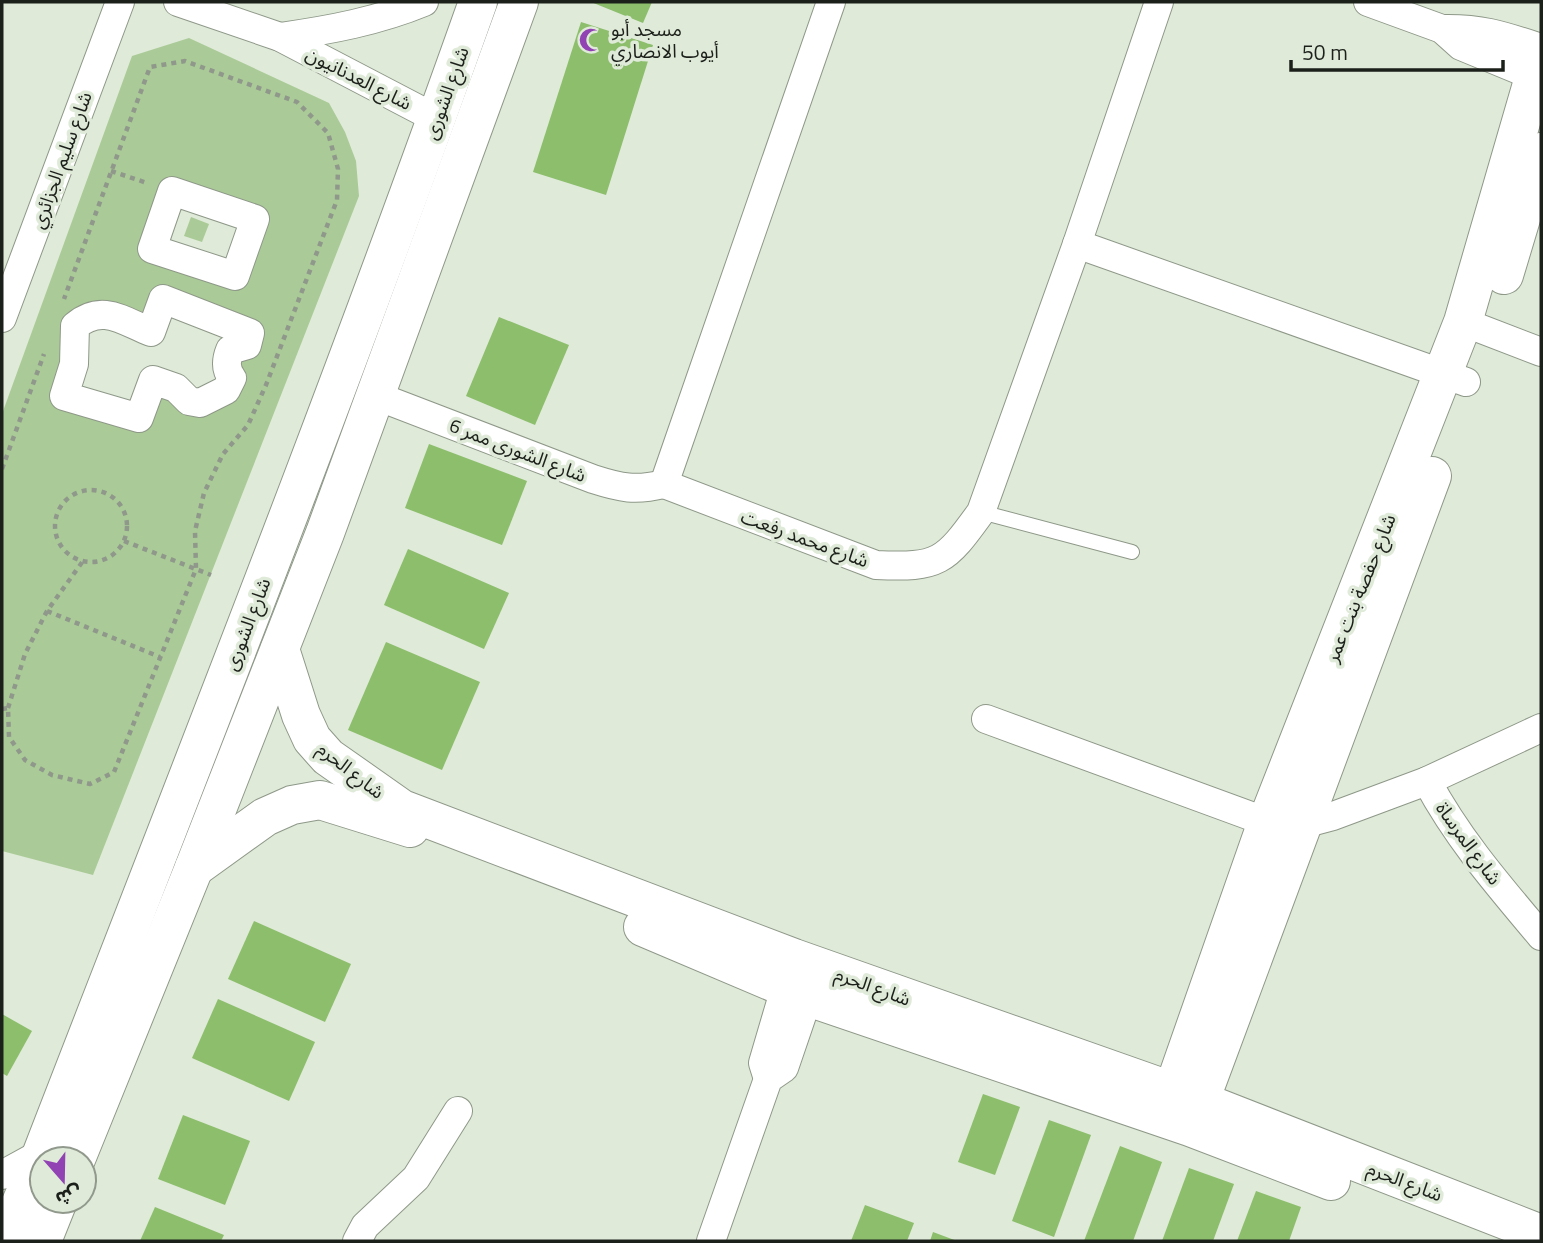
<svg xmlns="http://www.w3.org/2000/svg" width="1543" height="1243" viewBox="0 0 1543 1243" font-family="'Titillium Web','Noto Sans Arabic',sans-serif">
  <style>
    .green { fill: #aacb97; fill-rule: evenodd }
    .building { fill: #8cbe6c }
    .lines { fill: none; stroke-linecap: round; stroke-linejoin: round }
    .lane-casing { stroke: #8e9888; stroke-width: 16 }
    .street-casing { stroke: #8e9888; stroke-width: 30 }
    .secondary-casing { stroke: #8e9888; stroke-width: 40 }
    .primary-casing { stroke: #8e9888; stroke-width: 40 }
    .path { stroke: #90988c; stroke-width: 4.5; stroke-dasharray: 5 5; stroke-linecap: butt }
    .lane { stroke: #fff; stroke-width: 14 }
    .street { stroke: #fff; stroke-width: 28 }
    .secondary { stroke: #fff; stroke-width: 38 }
    .primary { stroke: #fff; stroke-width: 38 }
    .labels { text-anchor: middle; stroke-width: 7; stroke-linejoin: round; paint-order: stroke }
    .poi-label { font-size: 19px; fill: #1c201a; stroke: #dfead9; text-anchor: start }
    .street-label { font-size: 19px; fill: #1c201a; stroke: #dfead9 }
  </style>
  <rect width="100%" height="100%" fill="#dfead9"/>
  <g class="green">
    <path d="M189,38l140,65 16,29 11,29 3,35 -266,679 -91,-24v-437l130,-358zM172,191l82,28 -19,57 -83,-27zM163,299l84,46 -48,58 -46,-23 -15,38 -74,-22 28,-81 59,17z"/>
    <polygon points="191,217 209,224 202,242 184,236"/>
  </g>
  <g class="building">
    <polygon points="591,2 652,2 643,23"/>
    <polygon points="581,22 653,45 606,195 533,172"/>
    <polygon points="499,317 569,345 535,425 466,396"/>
    <polygon points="429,444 527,481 502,545 405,508"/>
    <polygon points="408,549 509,593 484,649 384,605"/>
    <polygon points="386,642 480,682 442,770 348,730"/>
    <polygon points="254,921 351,964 325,1022 228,979"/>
    <polygon points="218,999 315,1042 289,1101 192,1058"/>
    <polygon points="2,1014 32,1031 7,1076 2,1073"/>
    <polygon points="983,1094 1020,1107 995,1175 958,1162"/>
    <polygon points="183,1115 250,1141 225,1205 158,1179"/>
    <polygon points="1049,1120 1091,1135 1054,1237 1012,1221"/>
    <polygon points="1120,1146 1162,1162 1133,1241 1084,1241"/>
    <polygon points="1189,1168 1234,1184 1213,1241 1162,1241"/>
    <polygon points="1256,1191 1301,1207 1289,1241 1237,1241"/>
    <polygon points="865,1205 914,1223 907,1241 851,1241"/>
    <polygon points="155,1207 224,1235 221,1241 140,1241"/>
    <polygon points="933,1232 957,1241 930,1241"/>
  </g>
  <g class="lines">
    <g class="lane-casing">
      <polyline id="lane" points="981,512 1132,552"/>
    </g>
    <g class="street-casing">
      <g id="street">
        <polyline points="178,2 280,37 437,119"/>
        <polyline points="1368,2 1442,29 1461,46 1541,79"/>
        <path d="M1442,29c40,-1 62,7 99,19"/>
        <path d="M280,37c50,-7 98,-16 144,-35"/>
        <polygon points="172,191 255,219 235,276 152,249"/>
        <polyline points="1077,244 1466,382"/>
        <path d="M163,299l87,34 -3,12 -17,5c-4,10 -5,19 2,28l-6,12 -26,13 -11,-2 -13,-13 -23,-8 -14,38 -75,-22 10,-32 1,-38c27,-23 48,-5 76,6z"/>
        <polyline points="2,318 120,2"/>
        <polyline points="1463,322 1541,352"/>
        <path d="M374,395l219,84c28,9 42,12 71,5"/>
        <path d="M664,484l212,81c63,3 69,-3 105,-53l96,-268 82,-242"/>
        <polyline points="664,484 831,2"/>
        <polyline points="986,719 1267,822 1303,824 1333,816 1427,781"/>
        <path d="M1541,728l-114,53c31,58 72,105 114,155"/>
        <polyline points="768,1079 763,1063 790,971"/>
        <polyline points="2,1175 42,1153"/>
        <polyline points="357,1241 365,1226 416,1178 458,1111"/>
        <polyline points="711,1241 768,1079 784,1068 814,980"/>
      </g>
    </g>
    <g class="secondary-casing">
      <g id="secondary">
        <polyline points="1504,275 1541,152"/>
        <polyline points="280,649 301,715 312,739 328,757 402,809 794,958 1200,1101 1541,1234"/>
        <polyline points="194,868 265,817 292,805 320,800 410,828"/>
        <polyline points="643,927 808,997 1190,1127 1331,1181"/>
        <polyline points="1164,1116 1267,822 1463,322 1541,53"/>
        <polyline points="1191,1125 1432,476"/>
      </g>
    </g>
    <g class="primary-casing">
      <g id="primary">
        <polyline points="76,1159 194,868 325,533 519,2"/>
        <path d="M5,1241l37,-88c148,-382 299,-764 436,-1151"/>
        <polyline points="42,1241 58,1201"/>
      </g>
    </g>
    <g class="path">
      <polyline points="111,171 147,183"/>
      <polyline points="2,469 44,354"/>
      <circle cx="91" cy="526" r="36"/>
      <polyline points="124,541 211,575"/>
      <polyline points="47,611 160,657"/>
      <polyline points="8,708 25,654 47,611 83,561"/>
      <polyline points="2,709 8,708 9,737 25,760 52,775 90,784 114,772 196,569 195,531 204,493 223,454 248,425 266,385 337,200 338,169 328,133 297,102 185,61 150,67 64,299"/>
    </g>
    <use href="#lane" class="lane"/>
    <use href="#street" class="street"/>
    <use href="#secondary" class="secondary"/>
    <use href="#primary" class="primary"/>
  </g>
  <defs>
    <g id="mosque-bare" transform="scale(1.89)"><path d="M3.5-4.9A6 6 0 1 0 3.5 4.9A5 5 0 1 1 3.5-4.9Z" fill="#9142b3" stroke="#dfead9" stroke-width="2.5" paint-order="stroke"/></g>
  </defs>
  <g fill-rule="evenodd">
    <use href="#mosque-bare" x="591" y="40"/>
  </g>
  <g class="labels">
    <g class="poi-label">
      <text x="611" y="36">مسجد أبو<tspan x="611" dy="22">أيوب الانصاري</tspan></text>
    </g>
    <g class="street-label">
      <text transform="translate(359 78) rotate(27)" y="7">شارع العدنانيون</text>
      <text transform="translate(446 93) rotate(-70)" y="7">شارع الشورى</text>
      <text transform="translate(61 160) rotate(-70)" y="7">شارع سليم الجزائري</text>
      <text transform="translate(518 450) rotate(21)" y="7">شارع الشورى ممر 6</text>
      <text transform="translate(805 538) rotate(20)" y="7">شارع محمد رفعت</text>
      <text transform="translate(1360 588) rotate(-68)" y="7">شارع حفصة بنت عمر</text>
      <text transform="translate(247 624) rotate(-69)" y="7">شارع الشورى</text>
      <text transform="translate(351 770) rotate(38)" y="7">شارع الحرم</text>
      <text transform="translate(1469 843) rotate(54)" y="7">شارع المرساة</text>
      <text transform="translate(873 986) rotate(20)" y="7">شارع الحرم</text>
      <text transform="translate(1405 1181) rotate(21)" y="7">شارع الحرم</text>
    </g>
  </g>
  <rect width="1543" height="1243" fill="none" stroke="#1c201a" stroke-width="7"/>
  <g transform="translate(63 1180) rotate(160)"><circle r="33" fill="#dfead9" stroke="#91998d" stroke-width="2"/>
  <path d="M0-5L12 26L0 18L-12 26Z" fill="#9142b3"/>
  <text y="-10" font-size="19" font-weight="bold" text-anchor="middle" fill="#1c201a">ش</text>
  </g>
  <path d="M1291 60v10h212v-10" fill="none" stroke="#1c201a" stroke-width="3.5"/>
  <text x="1302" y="60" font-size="21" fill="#1c201a" stroke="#dfead9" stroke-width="5" paint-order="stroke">50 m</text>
</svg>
